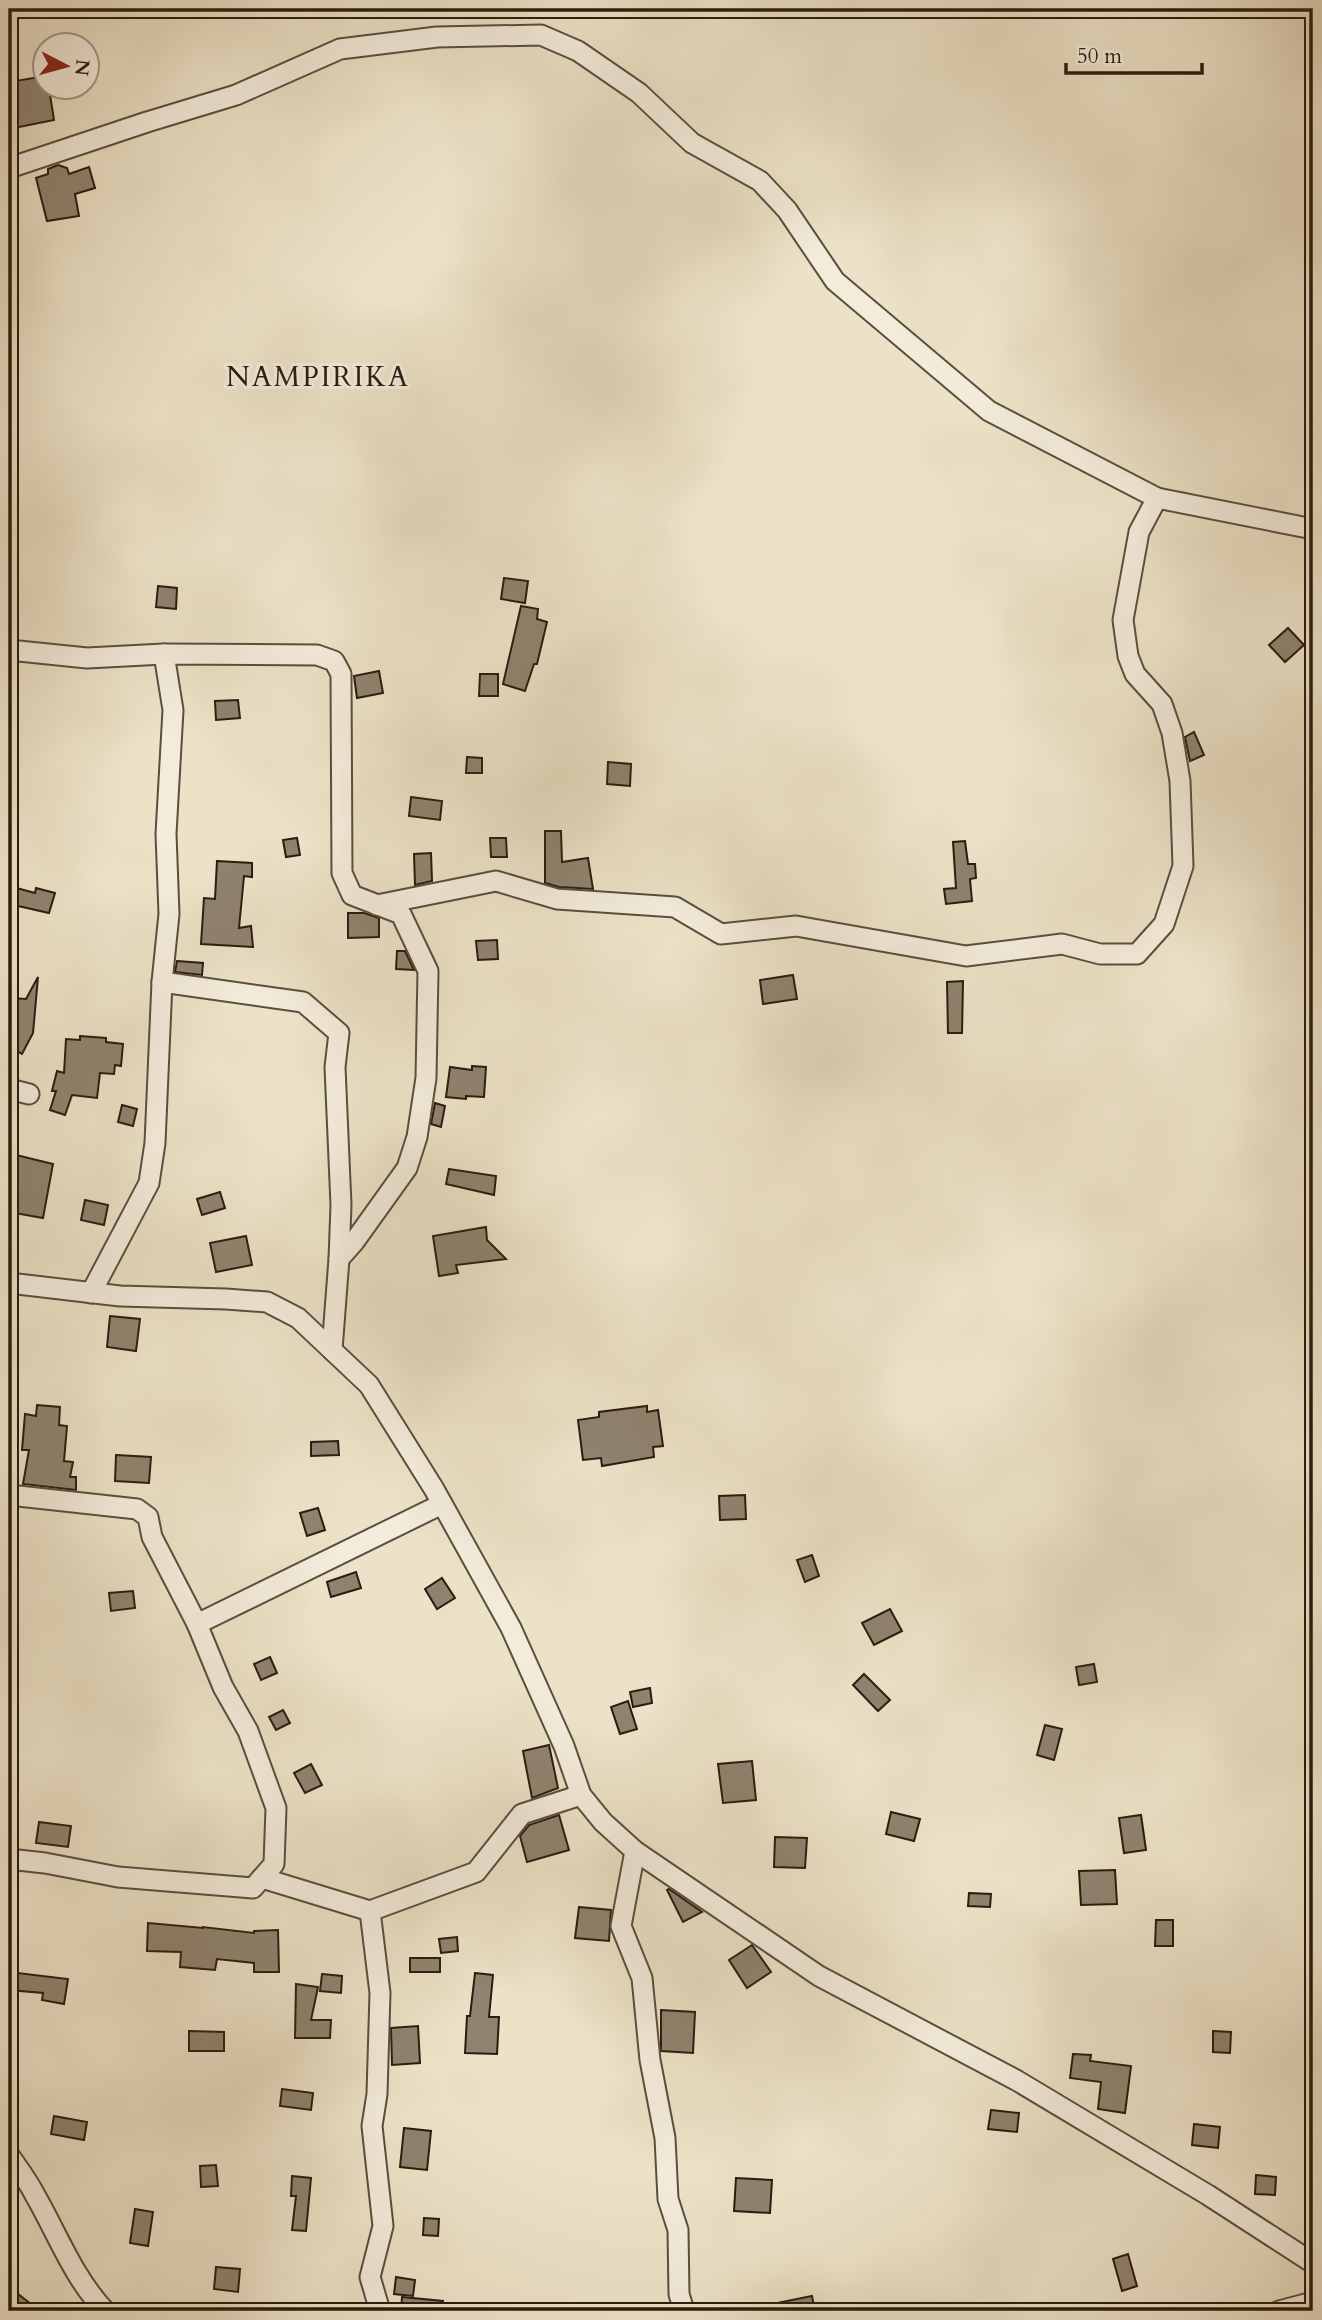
<svg xmlns="http://www.w3.org/2000/svg" width="1322" height="2320" viewBox="0 0 1322 2320" font-family="Cardo,serif">
  <style>
    .building { fill: #8f836f; stroke: #2a1c0f; stroke-width: 2 }
    .lines { fill: none; stroke-linecap: round; stroke-linejoin: round }
    .minor-casing { stroke: #5a4e3d; stroke-width: 23 }
    .minor { stroke: #f3ecdb; stroke-width: 19 }
    .labels { text-anchor: middle; stroke-width: 6; stroke-linejoin: round; paint-order: stroke }
    .quarter-label { font-size: 28px; letter-spacing: 2px; fill: #2a1c0f; stroke: #f3ecdb }
  </style>
  <rect width="100%" height="100%" fill="#ece2c7"/>
  <filter id="stains"><feTurbulence type="fractalNoise" baseFrequency=".00286" numOctaves="4"/><feColorMatrix values="0 0 0 0 .2 0 0 0 0 .09 0 0 0 0 .02 0 0 0 .5 -.17"/></filter>
  <radialGradient id="worn" r=".72"><stop offset=".6" stop-color="#630" stop-opacity="0"/><stop offset="1" stop-color="#630" stop-opacity=".3"/></radialGradient>
  <g class="building">
    <polygon points="46,76 46,88 49,88 54,120 9,129 9,82"/>
    <polygon points="58,165 67,168 69,174 89,167 95,188 75,194 79,216 47,221 36,178 48,174 48,169"/>
    <polygon points="504,578 528,581 525,603 501,599"/>
    <polygon points="158,586 177,588 176,609 156,607"/>
    <polygon points="521,606 538,609 537,619 547,622 537,664 534,664 525,691 503,684"/>
    <polygon points="1288,628 1304,645 1285,662 1269,645"/>
    <polygon points="379,671 383,693 357,698 354,676"/>
    <polygon points="480,674 498,674 498,696 479,696"/>
    <polygon points="238,700 240,718 216,720 215,701"/>
    <polygon points="1194,732 1204,755 1190,761 1185,737"/>
    <polygon points="467,757 482,758 482,773 466,773"/>
    <polygon points="608,762 631,764 630,786 607,784"/>
    <polygon points="411,797 442,801 440,820 409,816"/>
    <polygon points="545,831 561,831 562,862 588,858 593,889 559,887 545,883"/>
    <polygon points="297,838 300,855 286,857 283,840"/>
    <polygon points="490,838 506,838 507,857 491,857"/>
    <polygon points="965,841 968,864 975,864 976,878 970,879 972,901 946,904 944,889 956,888 953,842"/>
    <polygon points="431,853 432,881 415,885 414,854"/>
    <polygon points="217,861 252,863 252,877 244,876 239,928 251,926 253,947 201,944 204,898 215,899"/>
    <polygon points="9,886 35,893 36,888 55,893 49,913 9,904"/>
    <polygon points="348,913 364,913 379,918 379,937 348,938"/>
    <polygon points="497,940 498,959 478,960 476,941"/>
    <polygon points="397,951 405,951 414,970 396,969"/>
    <polygon points="177,961 203,963 202,975 175,972"/>
    <polygon points="793,975 797,999 763,1004 760,980"/>
    <polygon points="38,977 33,1033 22,1054 9,1047 9,1031 18,1013 11,1012 12,998 26,999"/>
    <polygon points="963,981 962,1033 948,1033 947,982"/>
    <polygon points="80,1036 106,1038 106,1042 123,1044 121,1066 115,1065 114,1074 100,1073 97,1098 72,1095 65,1115 50,1110 56,1091 52,1091 57,1071 64,1073 66,1039 80,1040"/>
    <polygon points="472,1066 486,1067 484,1097 466,1096 466,1099 446,1097 450,1067 472,1070"/>
    <polygon points="435,1103 445,1106 441,1127 431,1124"/>
    <polygon points="122,1105 137,1109 133,1126 118,1122"/>
    <polygon points="12,1154 53,1164 43,1218 9,1212 9,1169"/>
    <polygon points="449,1169 496,1176 494,1195 446,1184"/>
    <polygon points="220,1192 225,1208 202,1215 197,1199"/>
    <polygon points="85,1200 108,1205 104,1225 81,1220"/>
    <polygon points="486,1227 487,1240 506,1259 456,1265 458,1273 439,1276 433,1236"/>
    <polygon points="246,1236 252,1265 216,1272 210,1243"/>
    <polygon points="110,1316 140,1319 136,1351 107,1347"/>
    <polygon points="37,1405 60,1407 59,1425 67,1426 64,1461 73,1462 70,1477 76,1477 76,1490 23,1484 29,1450 22,1450 25,1414 36,1416"/>
    <polygon points="647,1406 647,1412 658,1410 663,1446 653,1447 654,1457 602,1466 601,1458 583,1460 578,1420 599,1417 599,1412"/>
    <polygon points="338,1441 339,1455 311,1456 311,1442"/>
    <polygon points="116,1455 151,1457 149,1483 115,1481"/>
    <polygon points="745,1495 746,1519 720,1520 719,1496"/>
    <polygon points="318,1508 325,1530 307,1536 300,1513"/>
    <polygon points="812,1555 819,1576 805,1582 797,1560"/>
    <polygon points="356,1572 361,1588 331,1597 327,1582"/>
    <polygon points="442,1578 455,1598 437,1609 425,1589"/>
    <polygon points="133,1591 135,1608 111,1611 109,1593"/>
    <polygon points="890,1609 902,1631 874,1645 862,1623"/>
    <polygon points="270,1657 277,1673 261,1680 254,1664"/>
    <polygon points="1094,1664 1097,1682 1079,1685 1076,1667"/>
    <polygon points="864,1674 890,1700 878,1711 853,1685"/>
    <polygon points="650,1688 652,1703 633,1707 630,1692"/>
    <polygon points="628,1701 637,1729 620,1734 611,1707"/>
    <polygon points="283,1710 290,1723 276,1730 269,1717"/>
    <polygon points="1045,1725 1062,1729 1054,1760 1037,1755"/>
    <polygon points="549,1745 558,1788 532,1798 523,1751"/>
    <polygon points="752,1761 756,1800 723,1803 718,1764"/>
    <polygon points="311,1764 322,1785 305,1793 294,1773"/>
    <polygon points="891,1812 920,1819 914,1841 886,1834"/>
    <polygon points="559,1815 569,1850 527,1862 520,1836 529,1825"/>
    <polygon points="1141,1815 1146,1850 1124,1853 1119,1818"/>
    <polygon points="39,1822 71,1826 68,1847 36,1843"/>
    <polygon points="775,1837 807,1838 805,1868 774,1867"/>
    <polygon points="1115,1870 1117,1904 1081,1905 1079,1871"/>
    <polygon points="669,1889 702,1912 683,1922 667,1890"/>
    <polygon points="969,1893 991,1894 990,1907 968,1906"/>
    <polygon points="579,1907 611,1910 609,1941 575,1938"/>
    <polygon points="1156,1920 1173,1920 1173,1946 1155,1946"/>
    <polygon points="148,1923 203,1928 203,1927 254,1933 254,1931 278,1930 279,1972 254,1972 254,1963 217,1959 215,1970 180,1967 181,1952 147,1951"/>
    <polygon points="457,1937 458,1951 441,1953 439,1939"/>
    <polygon points="752,1945 771,1972 747,1988 729,1960"/>
    <rect x="410" y="1958" width="30" height="14"/>
    <polygon points="9,1972 68,1979 64,2004 42,2000 43,1993 9,1990"/>
    <polygon points="475,1973 493,1975 489,2017 499,2017 497,2054 465,2053 467,2016 470,2016"/>
    <polygon points="322,1974 342,1976 341,1993 320,1991"/>
    <polygon points="296,1984 318,1987 311,2020 331,2020 330,2038 295,2038"/>
    <polygon points="661,2010 695,2012 693,2053 661,2051"/>
    <polygon points="418,2026 420,2063 392,2065 391,2028"/>
    <polygon points="189,2031 224,2032 224,2051 189,2051"/>
    <polygon points="1213,2031 1231,2032 1230,2053 1213,2052"/>
    <polygon points="1073,2054 1091,2055 1090,2061 1131,2066 1125,2113 1098,2109 1101,2082 1070,2078"/>
    <polygon points="282,2089 313,2093 311,2110 280,2106"/>
    <polygon points="991,2110 1019,2113 1017,2132 988,2129"/>
    <polygon points="54,2116 87,2122 84,2140 51,2134"/>
    <polygon points="1194,2124 1220,2127 1218,2148 1192,2145"/>
    <polygon points="404,2128 431,2131 427,2170 400,2167"/>
    <polygon points="216,2165 218,2186 201,2187 200,2166"/>
    <polygon points="1256,2175 1276,2177 1275,2195 1255,2194"/>
    <polygon points="292,2176 311,2178 306,2231 292,2230 296,2196 291,2196"/>
    <polygon points="736,2178 772,2180 770,2213 734,2211"/>
    <polygon points="135,2209 153,2212 148,2246 130,2243"/>
    <polygon points="424,2218 439,2219 438,2236 423,2235"/>
    <polygon points="1128,2254 1137,2286 1122,2291 1113,2259"/>
    <polygon points="216,2267 240,2269 238,2292 214,2289"/>
    <polygon points="396,2277 415,2280 413,2296 394,2294"/>
    <polygon points="9,2287 40,2311 9,2311"/>
    <polygon points="812,2296 815,2311 773,2311 772,2304"/>
    <polygon points="402,2297 443,2301 442,2311 401,2311"/>
  </g>
  <g class="lines">
    <g class="minor-casing">
      <g id="minor">
        <polyline points="9,168 147,122 236,95 340,49 437,37 541,35 578,51 639,93 692,143 760,181 787,210 835,281 989,411 1157,498 1313,529"/>
        <polyline points="9,650 87,658 164,654 317,655 334,661 341,674 342,873 352,895 401,914 428,971 426,1078 417,1137 407,1168 354,1242 339,1259 332,1350"/>
        <polyline points="377,905 496,881 557,899 675,907 721,934 796,926 966,956 1062,944 1100,954 1137,954 1164,924 1183,866 1180,781 1172,733 1162,704 1135,674 1128,656 1123,620 1139,532 1157,498"/>
        <polyline points="162,982 303,1002 339,1033 335,1067 341,1205 339,1259"/>
        <polyline points="9,1089 29,1094"/>
        <polyline points="9,1283 120,1296 226,1299 267,1302 298,1318 369,1385 434,1489 511,1628 564,1746 581,1795 603,1822 635,1851 819,1976 1016,2080 1208,2195 1313,2263"/>
        <polyline points="91,1293 149,1183 155,1143 162,982 169,914 166,834 173,710 164,654"/>
        <polyline points="9,1495 137,1509 148,1517 152,1537 197,1624 223,1687 248,1731 276,1808 274,1864 253,1888 118,1877 45,1863 9,1859"/>
        <polyline points="197,1624 442,1504"/>
        <polyline points="635,1851 621,1926 642,1978 650,2060 665,2138 668,2199 678,2230 679,2294 684,2311"/>
        <polyline points="262,1878 370,1911 476,1872 522,1814 581,1795"/>
        <polyline points="370,1911 380,1993 377,2094 372,2126 383,2226 370,2277 380,2311"/>
        <path d="M9,2155c9,13 19,26 26,40 23,40 38,82 70,116"/>
        <polyline points="1279,2311 1313,2302"/>
      </g>
    </g>
    <use href="#minor" class="minor"/>
  </g>
  <g class="labels">
    <g class="quarter-label">
      <text x="318" y="386">NAMPIRIKA</text>
    </g>
  </g>
  <rect width="1322" height="2320" fill="none" stroke="#ece2c7" stroke-width="35"/>
  <rect x="10" y="10" width="1301" height="2299" fill="none" stroke="#2a1c0f" stroke-width="3.5"/>
  <rect x="18" y="18" width="1287" height="2285" fill="none" stroke="#2a1c0f" stroke-width="2"/>
  <g transform="translate(66 66) rotate(96)"><circle r="33" fill="#f3ecdb" stroke="#a39989" stroke-width="2"/>
  <path d="M0-5L12 26L0 18L-12 26Z" fill="#8f2418"/>
  <text y="-10" font-size="19" font-weight="bold" text-anchor="middle" fill="#2a1c0f">N</text>
  </g>
  <path d="M1066 63v10h136v-10" fill="none" stroke="#2a1c0f" stroke-width="3.5"/>
  <text x="1077" y="63" font-size="21" fill="#2a1c0f" stroke="#f3ecdb" stroke-width="5" paint-order="stroke">50 m</text>
  <rect width="100%" height="100%" filter="url(#stains)"/>
  <rect width="100%" height="100%" fill="url(#worn)"/>
</svg>
